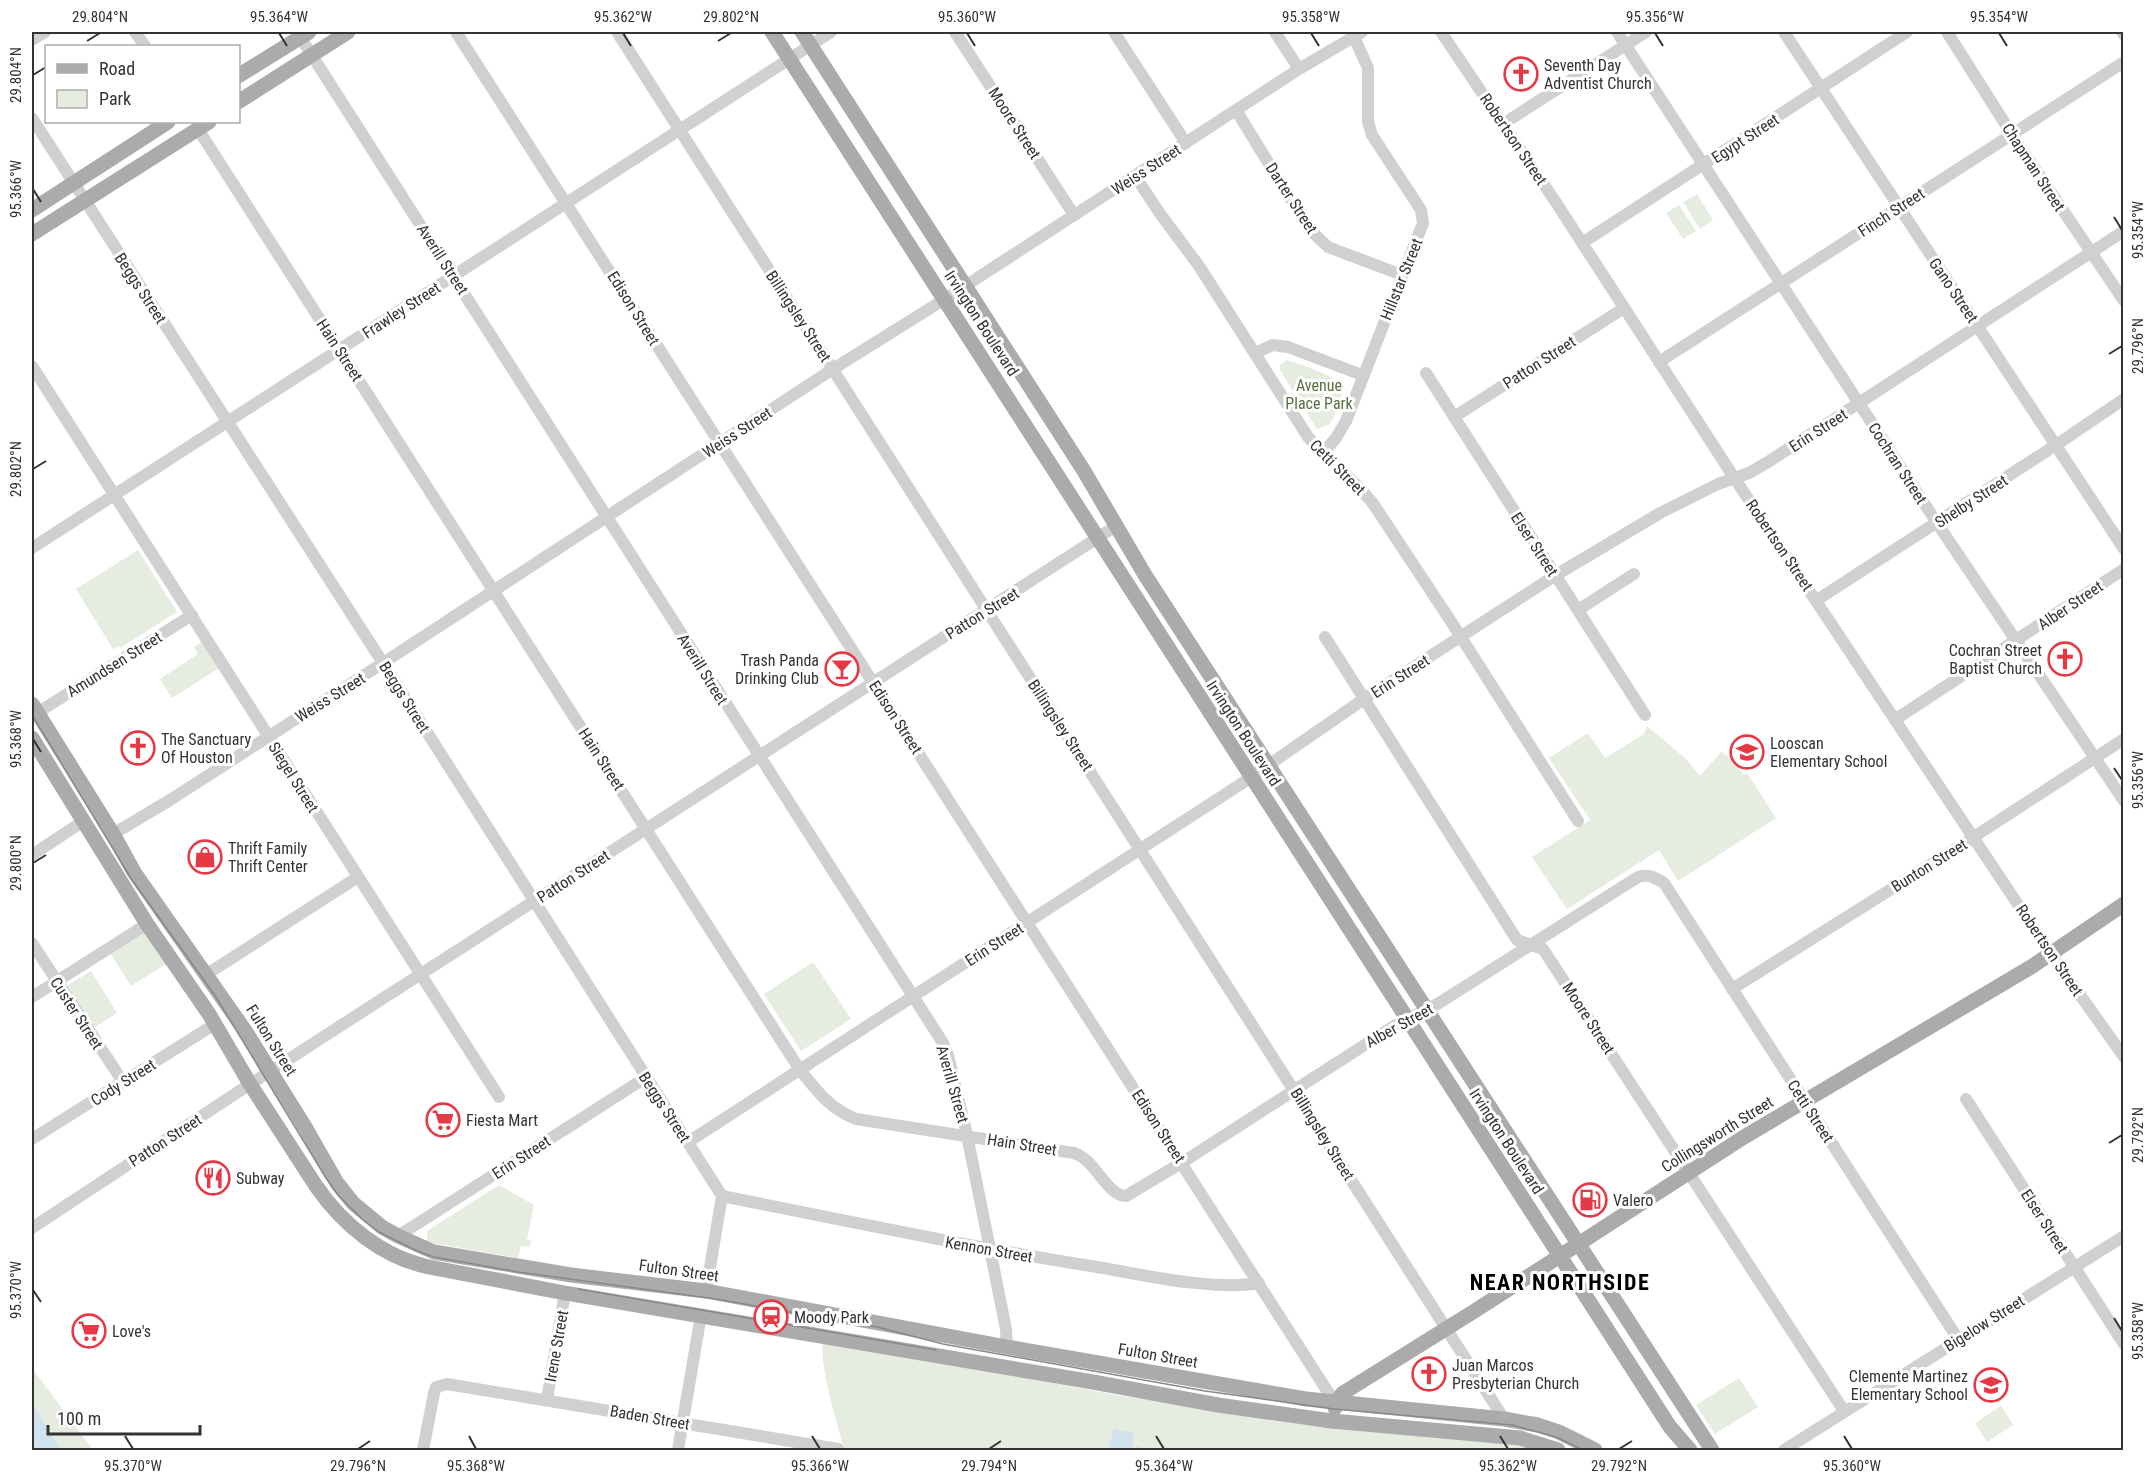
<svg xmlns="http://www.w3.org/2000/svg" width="2155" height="1482" viewBox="0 0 2155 1482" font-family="'Roboto Condensed',sans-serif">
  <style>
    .green { fill: #e6ecdf }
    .water { fill: #cfe2ee }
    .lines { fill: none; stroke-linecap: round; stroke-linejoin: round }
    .minor { stroke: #d0d0d0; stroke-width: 12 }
    .major { stroke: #ababab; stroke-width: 15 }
    .tram { stroke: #888; stroke-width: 1.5 }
    .ticks { fill: none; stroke: #333; stroke-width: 2 }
    .labels { text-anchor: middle; stroke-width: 6; stroke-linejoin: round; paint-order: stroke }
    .poi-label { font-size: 16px; fill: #333; stroke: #fff; text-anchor: start }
    .street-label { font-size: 16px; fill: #333; stroke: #fff }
    .park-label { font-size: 16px; fill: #56703f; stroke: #fff }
    .district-label { font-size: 22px; font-weight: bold; letter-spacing: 1.5px; fill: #000; stroke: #fff }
    .neatline { fill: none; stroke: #333; stroke-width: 2 }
    .ticks-label { font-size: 15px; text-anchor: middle; fill: #333 }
  </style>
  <rect width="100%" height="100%" fill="#fff"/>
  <g class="green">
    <polygon points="1697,194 1713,220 1700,229 1683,202"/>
    <polygon points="1679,205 1696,231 1683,239 1666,213"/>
    <path d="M1287,360c15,6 54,14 55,33 0,10 -8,22 -12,31l-13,5 -37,-59v-5z"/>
    <polygon points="138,550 177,612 120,648 118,646 113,649 76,589"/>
    <polygon points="202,642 219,668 172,698 160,679 198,654 194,647"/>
    <polygon points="1647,726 1686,759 1700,776 1721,752 1732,758 1743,775 1747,773 1776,818 1678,881 1659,850 1567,909 1532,857 1590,820 1549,758 1588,733 1605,758 1644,734"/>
    <polygon points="144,933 149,934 168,963 131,986 110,953"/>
    <polygon points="813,962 851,1019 801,1051 764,994"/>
    <polygon points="91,971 117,1013 92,1029 65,987"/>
    <polygon points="499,1185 534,1205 527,1240 531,1240 530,1247 521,1246 518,1258 427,1242 427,1231"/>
    <path d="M823,1339l298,57 413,50 11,4h-701c-7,-29 -25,-82 -21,-111z"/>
    <polygon points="32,1368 93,1450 32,1450"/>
    <polygon points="1739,1378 1758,1407 1715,1434 1696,1405"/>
    <polygon points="2001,1406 2013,1425 1987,1442 1975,1423"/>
  </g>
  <g class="water">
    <polygon points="32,1403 61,1450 37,1450 32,1441"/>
    <polygon points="1114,1429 1134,1433 1132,1447 1136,1448 1137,1446 1147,1450 1108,1450"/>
  </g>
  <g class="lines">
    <g class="minor">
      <polyline points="135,32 145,46"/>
      <polyline points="297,32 943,1043 948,1055 967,1135 1006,1329 1007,1347"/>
      <polyline points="456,32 1335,1403"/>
      <polyline points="617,32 1504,1419"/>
      <polyline points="955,32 1074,215"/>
      <polyline points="1114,32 1186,143"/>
      <polyline points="1275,32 1299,69"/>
      <polyline points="1441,32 1557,204 1735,479 1917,753 2051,954 2124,1057"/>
      <polyline points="1617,32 1937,523 2124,801"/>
      <polyline points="1784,32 2124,549"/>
      <polyline points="1947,32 2011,133 2124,301"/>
      <polyline points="2122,32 2124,35"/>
      <polyline points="32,40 45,32"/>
      <polyline points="1236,110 1309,229 1328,247 1402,275"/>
      <polyline points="32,118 383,663 722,1196 706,1291"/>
      <polyline points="1503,124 1646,32"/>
      <path d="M198,129l602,941c17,21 30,39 56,49l218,34c22,7 32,42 52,43l57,-34 211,-136 45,-23 199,-126c11,-3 16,0 26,6l294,456"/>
      <path d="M1135,176l26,39 38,51 109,171c21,24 47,43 66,68l78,118 126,198"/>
      <polyline points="1582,243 1907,32"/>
      <polyline points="1255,353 1273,345 1288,347 1362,375"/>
      <polyline points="1659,362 2124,62"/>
      <polyline points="32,366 499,1097"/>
      <polyline points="1426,373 1645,715"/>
      <polyline points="1454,417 1624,308"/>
      <polyline points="1323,453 1336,438 1346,421 1423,223 1421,210 1372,135 1368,122 1368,68 1354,37"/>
      <polyline points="32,548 831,32"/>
      <polyline points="1817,600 2056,445 2124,399"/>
      <polyline points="1578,610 1634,574"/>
      <polyline points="1325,637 1517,940 1543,949 1844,1411"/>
      <polyline points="37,713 192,615"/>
      <polyline points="1896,719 2124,569"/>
      <polyline points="113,834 170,800 383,663 833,369 945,299 1299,69 1362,32"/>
      <polyline points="32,855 82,822"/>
      <polyline points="32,943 123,1082"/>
      <polyline points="207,974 358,877"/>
      <polyline points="1732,989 1963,844 2124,739"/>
      <polyline points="32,997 147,924"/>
      <polyline points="1966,1099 2124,1344"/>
      <polyline points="32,1139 215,1024"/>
      <polyline points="688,1142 1241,784 1364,699 1556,575 1660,513 1718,484 1749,473 1768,462 2124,231"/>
      <path d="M722,1196c125,25 249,51 375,71 46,8 117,24 162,16"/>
      <polyline points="32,1228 244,1088 1116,526"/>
      <polyline points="398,1236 645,1078"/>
      <polyline points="547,1399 565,1293"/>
      <polyline points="423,1450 434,1393 436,1387 447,1384 838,1449"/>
      <polyline points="678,1450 701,1315"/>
      <polyline points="1784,1450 2124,1236"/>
    </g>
    <g class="major">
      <polyline points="772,32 1670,1427 1690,1450"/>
      <polyline points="802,32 1084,471 1145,575 1712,1450"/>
      <polyline points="238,76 309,32"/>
      <polyline points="238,102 348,32"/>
      <polyline points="32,210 168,122"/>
      <polyline points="32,234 209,122"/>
      <polyline points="32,704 113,834 134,872 246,1032 305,1127 337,1183 353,1203 382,1227 398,1236 434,1252 571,1275 706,1291 1007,1347 1306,1399 1504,1419 1538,1425 1559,1432 1595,1450"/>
      <path d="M32,738l115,186 62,90 41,70 66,102c27,39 66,71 113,81l136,26 528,89 125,23 114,16 188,17 38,12"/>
      <polyline points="1335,1408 1335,1403 1343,1393 1473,1312 1744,1137 2031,967 2124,904"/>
    </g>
    <g class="tram">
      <polyline points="32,715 132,880 216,997 326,1178 338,1195 362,1219 379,1232 417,1251 434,1257 518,1272 716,1299 824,1318 877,1327 943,1344 1205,1391 1334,1409 1512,1425 1556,1437 1583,1450"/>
      <polyline points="578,1289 936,1350"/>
    </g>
  </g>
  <path class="ticks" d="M279,33l8,13M623,33l8,13M967,33l8,13M1311,33l8,13M1655,33l8,13M1999,33l8,13M87,41l13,-8M718,41l13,-8M33,75l13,-8M33,189l8,13M2114,217l8,13M2109,354l13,-8M33,469l13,-8M33,739l8,13M2114,768l8,12M33,863l13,-8M2109,1143l13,-8M33,1290l8,12M2114,1318l8,13M125,1436l8,13M469,1436l7,13M812,1436l8,13M1156,1436l8,13M1500,1436l8,13M1844,1436l8,13M358,1449l12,-8M989,1449l12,-8M1619,1449l13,-8"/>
  <defs>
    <g id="church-ring" transform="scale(1.725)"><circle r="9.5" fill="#fff" stroke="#e63946" stroke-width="1.5"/><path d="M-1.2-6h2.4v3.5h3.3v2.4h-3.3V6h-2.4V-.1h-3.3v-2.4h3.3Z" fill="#e63946"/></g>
    <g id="bar-ring" transform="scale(1.725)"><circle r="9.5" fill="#fff" stroke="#e63946" stroke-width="1.5"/><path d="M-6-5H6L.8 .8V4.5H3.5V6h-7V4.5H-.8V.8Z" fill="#e63946"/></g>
    <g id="school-ring" transform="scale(1.725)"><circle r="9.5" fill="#fff" stroke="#e63946" stroke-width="1.5"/><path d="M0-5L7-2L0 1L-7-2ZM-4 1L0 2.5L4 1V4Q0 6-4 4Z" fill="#e63946"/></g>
    <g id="shop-ring" transform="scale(1.725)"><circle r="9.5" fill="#fff" stroke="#e63946" stroke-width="1.5"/><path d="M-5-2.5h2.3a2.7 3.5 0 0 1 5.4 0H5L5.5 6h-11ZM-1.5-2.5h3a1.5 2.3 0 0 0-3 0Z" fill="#e63946"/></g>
    <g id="supermarket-ring" transform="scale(1.725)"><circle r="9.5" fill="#fff" stroke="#e63946" stroke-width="1.5"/><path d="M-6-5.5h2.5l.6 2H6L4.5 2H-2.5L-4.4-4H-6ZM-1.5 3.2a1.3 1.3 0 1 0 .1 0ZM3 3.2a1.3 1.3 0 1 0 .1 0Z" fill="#e63946"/></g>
    <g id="restaurant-ring" transform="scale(1.725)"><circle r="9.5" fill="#fff" stroke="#e63946" stroke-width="1.5"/><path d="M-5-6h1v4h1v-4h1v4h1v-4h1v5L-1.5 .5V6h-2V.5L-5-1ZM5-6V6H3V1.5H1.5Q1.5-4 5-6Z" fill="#e63946"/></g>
    <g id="fuel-ring" transform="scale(1.725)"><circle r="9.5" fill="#fff" stroke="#e63946" stroke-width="1.5"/><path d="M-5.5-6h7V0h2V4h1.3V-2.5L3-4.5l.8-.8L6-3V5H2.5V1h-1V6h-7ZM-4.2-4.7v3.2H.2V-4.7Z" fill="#e63946"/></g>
    <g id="station-ring" transform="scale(1.725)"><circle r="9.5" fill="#fff" stroke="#e63946" stroke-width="1.5"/><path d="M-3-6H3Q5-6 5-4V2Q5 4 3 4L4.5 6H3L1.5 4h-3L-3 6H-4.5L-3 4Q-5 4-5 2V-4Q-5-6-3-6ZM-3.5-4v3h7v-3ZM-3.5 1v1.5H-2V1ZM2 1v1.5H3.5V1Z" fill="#e63946"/></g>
  </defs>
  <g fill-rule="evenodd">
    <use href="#church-ring" x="1521" y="74"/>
    <use href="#church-ring" x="2065" y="659"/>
    <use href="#bar-ring" x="842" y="669"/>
    <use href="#church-ring" x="138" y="748"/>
    <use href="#school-ring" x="1747" y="752"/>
    <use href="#shop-ring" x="205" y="857"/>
    <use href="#supermarket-ring" x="443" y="1120"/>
    <use href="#restaurant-ring" x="213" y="1178"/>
    <use href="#fuel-ring" x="1590" y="1200"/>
    <use href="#station-ring" x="771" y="1317"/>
    <use href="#supermarket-ring" x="89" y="1331"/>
    <use href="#church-ring" x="1429" y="1374"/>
    <use href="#school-ring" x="1991" y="1385"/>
  </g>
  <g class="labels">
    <g class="poi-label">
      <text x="1544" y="71">Seventh Day<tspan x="1544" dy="18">Adventist Church</tspan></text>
      <text x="2042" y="656" text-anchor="end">Cochran Street<tspan x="2042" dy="18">Baptist Church</tspan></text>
      <text x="819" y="666" text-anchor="end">Trash Panda<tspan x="819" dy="18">Drinking Club</tspan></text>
      <text x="161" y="745">The Sanctuary<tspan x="161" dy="18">Of Houston</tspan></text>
      <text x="1770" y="749">Looscan<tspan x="1770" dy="18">Elementary School</tspan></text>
      <text x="228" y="854">Thrift Family<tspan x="228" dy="18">Thrift Center</tspan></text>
      <text x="466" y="1126">Fiesta Mart</text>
      <text x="236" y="1184">Subway</text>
      <text x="1613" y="1206">Valero</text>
      <text x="794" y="1323">Moody Park</text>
      <text x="112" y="1337">Love's</text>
      <text x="1452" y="1371">Juan Marcos<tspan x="1452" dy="18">Presbyterian Church</tspan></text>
      <text x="1968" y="1382" text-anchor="end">Clemente Martinez<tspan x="1968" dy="18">Elementary School</tspan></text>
    </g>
    <g class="street-label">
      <text transform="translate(1015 123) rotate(57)" y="6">Moore Street</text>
      <text transform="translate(1745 138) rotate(-33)" y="6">Egypt Street</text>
      <text transform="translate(1514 139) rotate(56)" y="6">Robertson Street</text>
      <text transform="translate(2034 167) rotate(57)" y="6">Chapman Street</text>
      <text transform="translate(1146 169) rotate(-33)" y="6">Weiss Street</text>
      <text transform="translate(1292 198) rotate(57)" y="6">Darter Street</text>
      <text transform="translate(1891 212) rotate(-33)" y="6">Finch Street</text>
      <text transform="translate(443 259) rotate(57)" y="6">Averill Street</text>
      <text transform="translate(1401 279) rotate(-68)" y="6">Hillstar Street</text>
      <text transform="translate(141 288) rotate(57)" y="6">Beggs Street</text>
      <text transform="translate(1954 290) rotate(56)" y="6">Gano Street</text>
      <text transform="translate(634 308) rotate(58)" y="6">Edison Street</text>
      <text transform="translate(401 310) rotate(-33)" y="6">Frawley Street</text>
      <text transform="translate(799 316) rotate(57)" y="6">Billingsley Street</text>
      <text transform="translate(982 323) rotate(57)" y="6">Irvington Boulevard</text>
      <text transform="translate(340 350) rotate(57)" y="6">Hain Street</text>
      <text transform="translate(1539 362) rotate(-33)" y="6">Patton Street</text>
      <text transform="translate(1818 430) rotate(-33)" y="6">Erin Street</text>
      <text transform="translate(737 432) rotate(-33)" y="6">Weiss Street</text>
      <text transform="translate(1898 463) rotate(57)" y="6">Cochran Street</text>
      <text transform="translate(1338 467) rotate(45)" y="6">Cetti Street</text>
      <text transform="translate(1971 501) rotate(-33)" y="6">Shelby Street</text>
      <text transform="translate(1535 544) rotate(57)" y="6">Elser Street</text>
      <text transform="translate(1780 545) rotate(56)" y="6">Robertson Street</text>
      <text transform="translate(2070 605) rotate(-34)" y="6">Alber Street</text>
      <text transform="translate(982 613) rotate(-32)" y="6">Patton Street</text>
      <text transform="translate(114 664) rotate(-32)" y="6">Amundsen Street</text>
      <text transform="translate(703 669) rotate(58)" y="6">Averill Street</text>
      <text transform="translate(1400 676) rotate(-33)" y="6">Erin Street</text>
      <text transform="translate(330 697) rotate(-32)" y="6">Weiss Street</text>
      <text transform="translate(405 697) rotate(58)" y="6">Beggs Street</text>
      <text transform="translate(896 717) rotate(57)" y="6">Edison Street</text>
      <text transform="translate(1061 725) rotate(57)" y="6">Billingsley Street</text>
      <text transform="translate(1244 733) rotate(57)" y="6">Irvington Boulevard</text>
      <text transform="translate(602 759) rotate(57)" y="6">Hain Street</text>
      <text transform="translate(294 777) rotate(58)" y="6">Siegel Street</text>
      <text transform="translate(1929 865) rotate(-32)" y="6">Bunton Street</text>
      <text transform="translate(573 876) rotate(-33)" y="6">Patton Street</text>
      <text transform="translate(994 944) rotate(-33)" y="6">Erin Street</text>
      <text transform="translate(2050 950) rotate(56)" y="6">Robertson Street</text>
      <text transform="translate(77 1013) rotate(57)" y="6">Custer Street</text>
      <text transform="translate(1589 1018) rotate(57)" y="6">Moore Street</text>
      <text transform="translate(1399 1025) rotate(-29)" y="6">Alber Street</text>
      <text transform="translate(272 1040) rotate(58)" y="6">Fulton Street</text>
      <text transform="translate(123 1082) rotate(-32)" y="6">Cody Street</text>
      <text transform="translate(953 1084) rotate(74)" y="6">Averill Street</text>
      <text transform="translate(665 1107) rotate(57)" y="6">Beggs Street</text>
      <text transform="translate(1811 1111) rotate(57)" y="6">Cetti Street</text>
      <text transform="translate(1159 1126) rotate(57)" y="6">Edison Street</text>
      <text transform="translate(1323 1134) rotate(58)" y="6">Billingsley Street</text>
      <text transform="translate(1717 1134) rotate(-32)" y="6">Collingsworth Street</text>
      <text transform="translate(165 1140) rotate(-33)" y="6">Patton Street</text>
      <text transform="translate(1507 1141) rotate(57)" y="6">Irvington Boulevard</text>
      <text transform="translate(1022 1144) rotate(9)" y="6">Hain Street</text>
      <text transform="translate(521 1157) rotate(-33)" y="6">Erin Street</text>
      <text transform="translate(2045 1221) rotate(57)" y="6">Elser Street</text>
      <text transform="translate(989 1249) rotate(10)" y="6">Kennon Street</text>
      <text transform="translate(679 1270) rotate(8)" y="6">Fulton Street</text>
      <text transform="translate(1984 1323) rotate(-32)" y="6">Bigelow Street</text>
      <text transform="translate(556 1346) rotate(-80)" y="6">Irene Street</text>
      <text transform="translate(1158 1355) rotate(10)" y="6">Fulton Street</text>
      <text transform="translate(650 1417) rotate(10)" y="6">Baden Street</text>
    </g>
    <g class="park-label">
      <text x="1319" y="391">Avenue<tspan x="1319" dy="18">Place Park</tspan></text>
    </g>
    <g class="district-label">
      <text x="1560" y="1290">NEAR NORTHSIDE</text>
    </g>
  </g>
  <rect width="2155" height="1482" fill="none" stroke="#ffffff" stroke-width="66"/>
  <rect x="45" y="45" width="195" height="78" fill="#ffffff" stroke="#adadad" stroke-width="1.5"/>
  <rect x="57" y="64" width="30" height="9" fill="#ababab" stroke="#adadad" stroke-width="1.5"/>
  <text x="99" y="75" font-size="18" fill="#333333">Road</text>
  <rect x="57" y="90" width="30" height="18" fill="#e6ecdf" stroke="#adadad" stroke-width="1.5"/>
  <text x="99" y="105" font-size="18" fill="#333333">Park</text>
  <path d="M48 1425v9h152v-9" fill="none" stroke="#333333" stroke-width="3"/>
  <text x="57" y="1425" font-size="18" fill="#333333" stroke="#ffffff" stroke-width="4.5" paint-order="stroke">100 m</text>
  <rect x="33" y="33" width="2089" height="1416" class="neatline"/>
  <g class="ticks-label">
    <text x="100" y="22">29.804°N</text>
    <text x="279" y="22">95.364°W</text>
    <text x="623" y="22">95.362°W</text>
    <text x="731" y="22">29.802°N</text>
    <text x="967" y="22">95.360°W</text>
    <text x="1311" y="22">95.358°W</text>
    <text x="1655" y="22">95.356°W</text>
    <text x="1999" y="22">95.354°W</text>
    <text transform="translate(16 75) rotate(-90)" y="5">29.804°N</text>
    <text transform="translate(16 189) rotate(-90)" y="5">95.366°W</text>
    <text transform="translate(2138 230) rotate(-90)" y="5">95.354°W</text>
    <text transform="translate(2138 346) rotate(-90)" y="5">29.796°N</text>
    <text transform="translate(16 469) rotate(-90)" y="5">29.802°N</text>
    <text transform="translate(16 739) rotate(-90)" y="5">95.368°W</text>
    <text transform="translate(2138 780) rotate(-90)" y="5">95.356°W</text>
    <text transform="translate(16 863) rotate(-90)" y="5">29.800°N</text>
    <text transform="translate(2138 1135) rotate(-90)" y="5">29.792°N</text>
    <text transform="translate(16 1290) rotate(-90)" y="5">95.370°W</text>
    <text transform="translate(2138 1331) rotate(-90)" y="5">95.358°W</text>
    <text x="133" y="1471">95.370°W</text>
    <text x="358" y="1471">29.796°N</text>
    <text x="476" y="1471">95.368°W</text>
    <text x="820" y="1471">95.366°W</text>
    <text x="989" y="1471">29.794°N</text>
    <text x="1164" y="1471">95.364°W</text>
    <text x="1508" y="1471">95.362°W</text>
    <text x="1619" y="1471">29.792°N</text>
    <text x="1852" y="1471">95.360°W</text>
  </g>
</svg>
